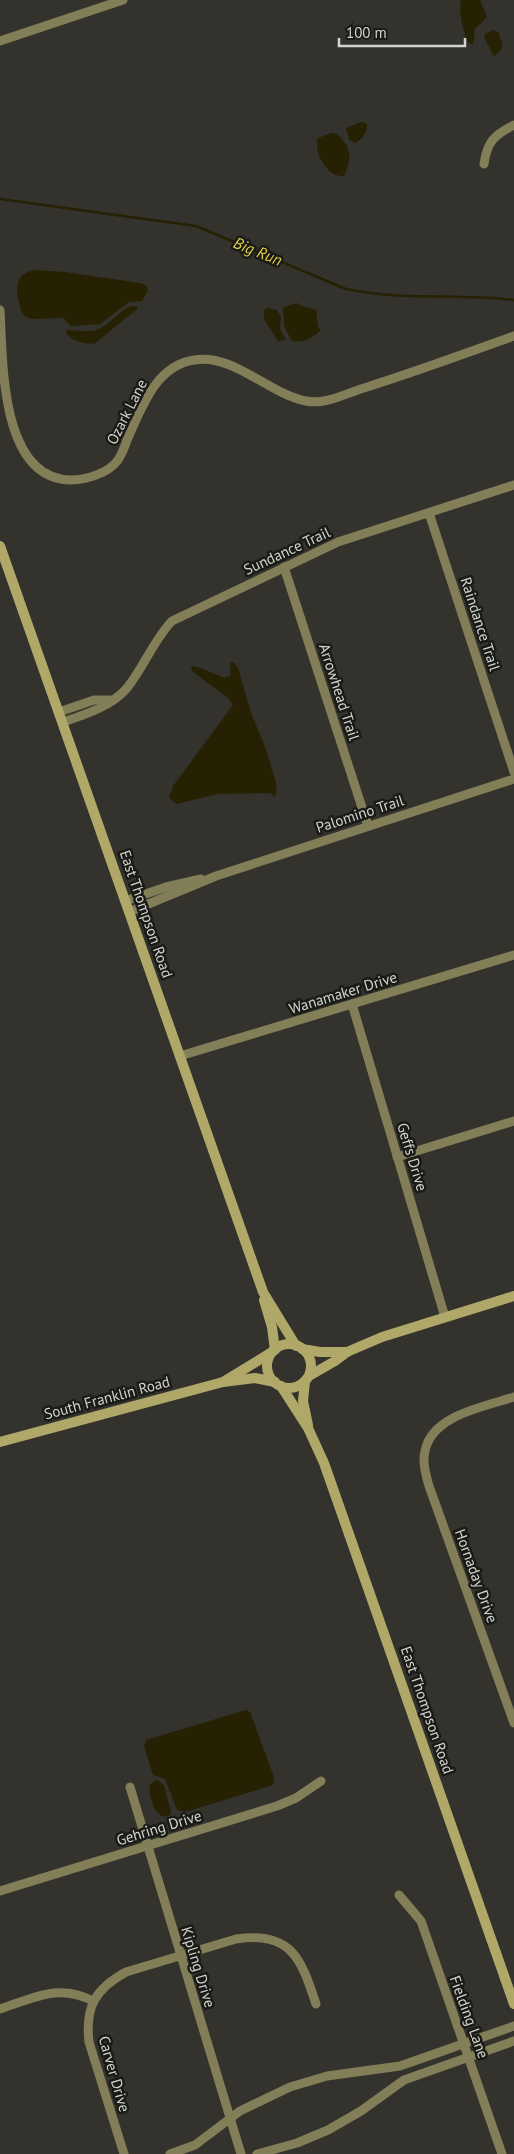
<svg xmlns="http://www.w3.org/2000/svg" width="514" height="2154" viewBox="0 0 514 2154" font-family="'PT Sans',sans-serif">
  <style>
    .water { fill: #262102 }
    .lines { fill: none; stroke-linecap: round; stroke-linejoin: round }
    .stream { stroke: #262102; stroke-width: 2.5 }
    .minor { stroke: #827e57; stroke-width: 9 }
    .secondary { stroke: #b0a869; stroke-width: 10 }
    .labels { text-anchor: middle; stroke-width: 5; stroke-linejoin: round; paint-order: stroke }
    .street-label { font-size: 15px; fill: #d4d4cf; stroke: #1a1a17 }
    .water-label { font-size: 16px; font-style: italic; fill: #dfcd44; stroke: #1a1a17 }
  </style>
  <rect width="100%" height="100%" fill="#33322c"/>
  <g class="water">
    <path d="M461,0h19l7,17 -12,12 -2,15 -5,-1c-5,-13 -10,-29 -7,-43z"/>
    <path d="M493,30l5,2c5,12 8,16 -4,24l-10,-19 1,-3z"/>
    <path d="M362,122l5,2c1,7 -5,16 -12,19l-6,-4 -3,-11z"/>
    <path d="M332,133l5,1c15,14 15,24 7,42 -17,2 -31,-24 -26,-38z"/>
    <path d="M34,270l31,2 75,11 6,2 2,6 -6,10 -13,1 -29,22 -29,2 -8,-8 -33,1 -7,-4c-6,-18 -13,-40 11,-45z"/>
    <path d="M297,303l2,2 17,5 2,17 3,3c-8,8 -17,13 -29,11l-8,-15 -1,-19z"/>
    <path d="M131,306h6v3l-43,35c-11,-1 -21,-2 -28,-11l1,-3c10,0 23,3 32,-1 12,-6 19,-17 32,-23z"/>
    <polygon points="268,308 277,310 281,318 280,329 286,340 278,341 264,319 264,310"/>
    <polygon points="234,662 238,668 251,713 266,749 277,786 275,797 270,793 218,794 176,804 169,798 173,786 233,705 228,698 192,671 191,666 198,667 225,678 231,675 230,663"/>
    <polygon points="246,1710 250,1712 274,1777 273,1785 185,1812 177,1810 165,1779 153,1775 144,1746 146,1740"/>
    <path d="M157,1780l7,5 7,27 -1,3c-15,8 -22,-20 -20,-31z"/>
  </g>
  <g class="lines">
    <path class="stream" d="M0,199l196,27 150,63c55,12 113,4 168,11"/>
    <g class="minor">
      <polyline points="0,41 123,0"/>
      <path d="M484,164c3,-22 10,-29 30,-39"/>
      <path d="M0,310c3,52 0,169 71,170 15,0 38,-7 47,-20 4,-6 7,-14 9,-20 15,-32 28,-74 67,-80 39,-7 75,34 112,41 19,4 41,-8 58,-13 51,-16 100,-34 150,-52"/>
      <polyline points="429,513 514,772"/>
      <polyline points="284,567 368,826"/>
      <polyline points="59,712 94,700 111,700"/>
      <path d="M63,722c21,-7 49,-16 64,-34 17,-21 26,-47 45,-67l166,-79 176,-57"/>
      <polyline points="125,901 166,887 201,879"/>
      <polyline points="129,912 216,876 514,779"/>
      <polyline points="352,1004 445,1317"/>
      <polyline points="180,1056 514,955"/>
      <polyline points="397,1157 514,1121"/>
      <path d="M514,1397c-30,10 -82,18 -89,54 -3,11 1,24 4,35l85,237"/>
      <polyline points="130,1787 241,2154"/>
      <polyline points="0,1891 277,1806 296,1798 321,1781"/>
      <polyline points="399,1895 421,1921 502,2154"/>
      <path d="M0,2009c34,-11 59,-26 93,-8"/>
      <path d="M124,2154l-35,-112c-4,-35 6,-53 37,-70l110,-33c55,-8 65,19 80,65"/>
      <polyline points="170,2154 195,2145 240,2111 290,2087 327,2076 400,2066 514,2026"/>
      <polyline points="257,2154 297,2143 328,2130 361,2111 404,2080 514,2041"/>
    </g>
    <g class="secondary">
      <polyline points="0,546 263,1292 296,1346"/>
      <polyline points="264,1300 272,1327 275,1350"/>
      <circle cx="289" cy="1366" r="22"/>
      <polyline points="302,1349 320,1352 347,1352"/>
      <polyline points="309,1376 335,1361 347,1352 382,1337 514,1296"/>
      <polyline points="305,1381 303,1401 308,1425"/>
      <polyline points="223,1382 272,1352"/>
      <polyline points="281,1386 308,1428 324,1463 514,2004"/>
      <polyline points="0,1442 223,1382 255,1378 275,1382"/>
    </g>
  </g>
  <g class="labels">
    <g class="street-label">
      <text transform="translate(127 412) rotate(-63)" y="5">Ozark Lane</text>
      <text transform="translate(287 551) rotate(-25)" y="5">Sundance Trail</text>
      <text transform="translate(480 624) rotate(72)" y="5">Raindance Trail</text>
      <text transform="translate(339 692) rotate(72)" y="5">Arrowhead Trail</text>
      <text transform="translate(360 814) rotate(-18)" y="5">Palomino Trail</text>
      <text transform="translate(146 914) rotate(71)" y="5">East Thompson Road</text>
      <text transform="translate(343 993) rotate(-17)" y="5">Wanamaker Drive</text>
      <text transform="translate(412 1157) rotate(73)" y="5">Geffs Drive</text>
      <text transform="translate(107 1398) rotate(-15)" y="5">South Franklin Road</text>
      <text transform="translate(476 1576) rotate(70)" y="5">Hornaday Drive</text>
      <text transform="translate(427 1710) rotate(71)" y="5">East Thompson Road</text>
      <text transform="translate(159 1828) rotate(-17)" y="5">Gehring Drive</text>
      <text transform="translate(198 1967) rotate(73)" y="5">Kipling Drive</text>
      <text transform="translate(469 2017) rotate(70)" y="5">Fielding Lane</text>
      <text transform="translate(114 2074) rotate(74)" y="5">Carver Drive</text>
    </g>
    <g class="water-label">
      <text transform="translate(258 251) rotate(22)" y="6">Big Run</text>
    </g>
  </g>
  <path d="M339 38v8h126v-8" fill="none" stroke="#d4d4cf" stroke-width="2.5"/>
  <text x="346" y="38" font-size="15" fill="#d4d4cf" stroke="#1a1a17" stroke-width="4" paint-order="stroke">100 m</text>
</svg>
